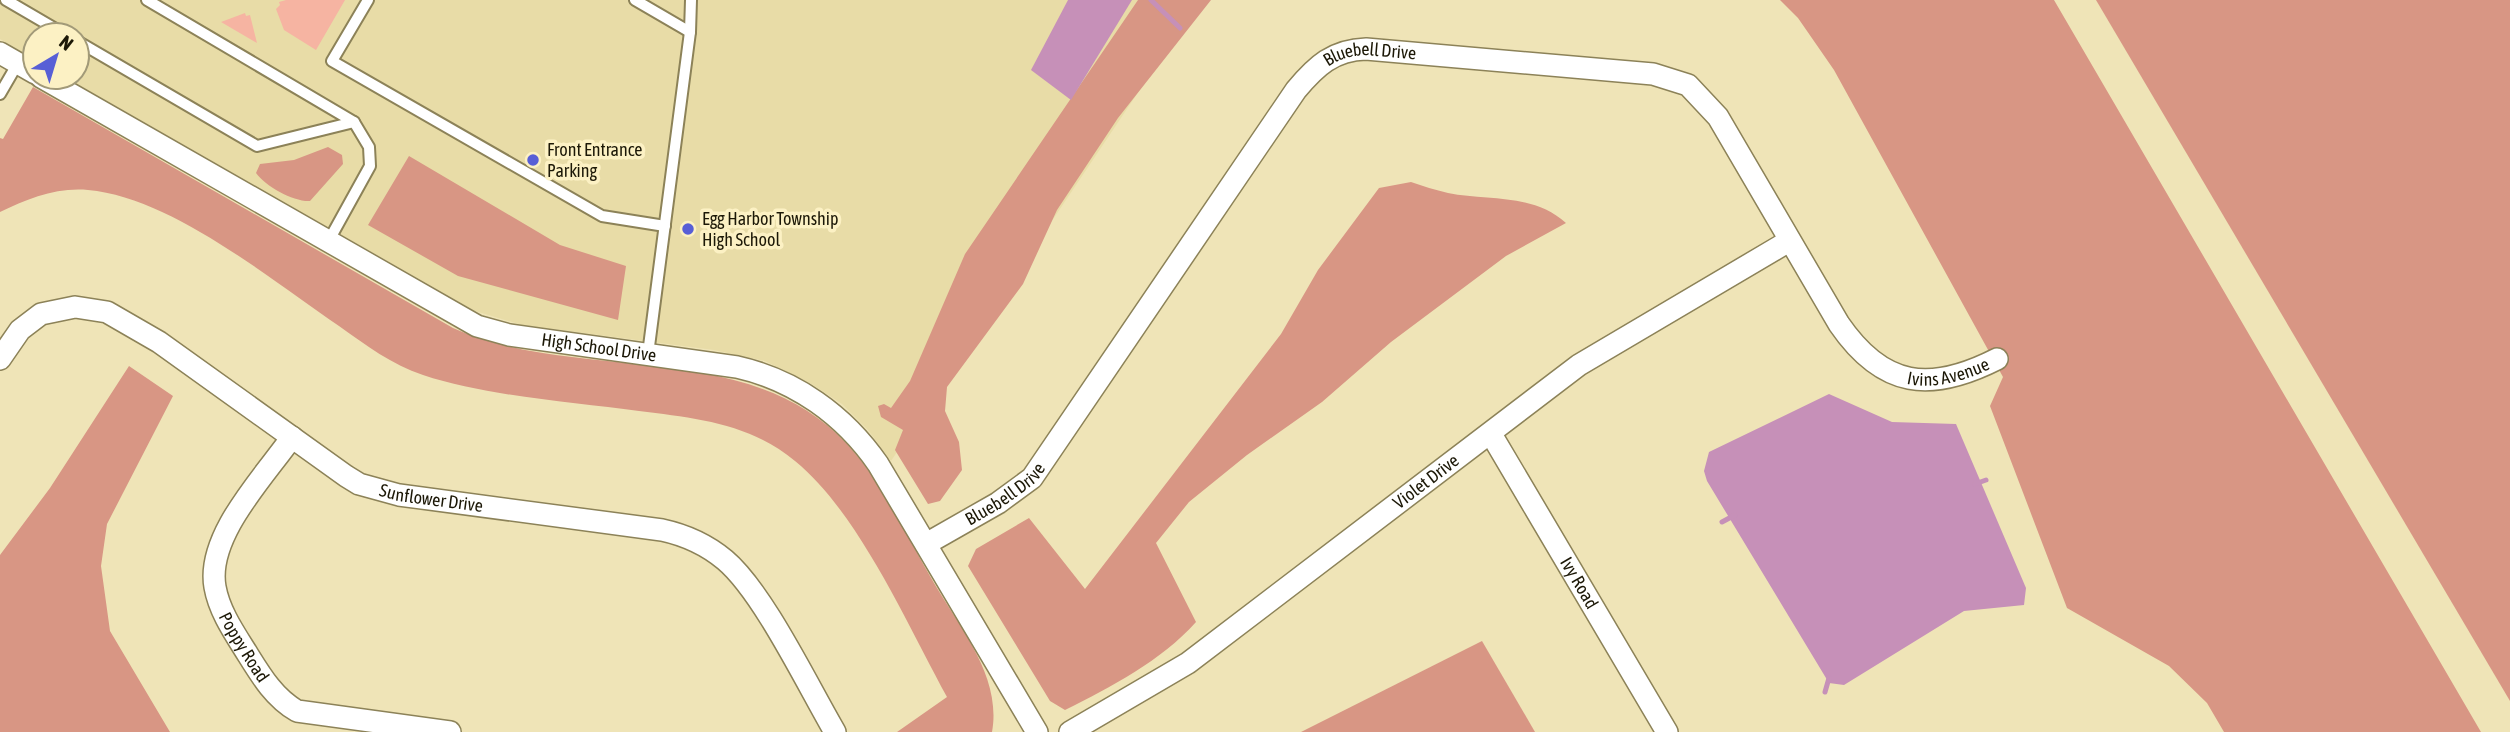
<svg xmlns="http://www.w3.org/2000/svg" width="2510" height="732" viewBox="0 0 2510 732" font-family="'Asap Condensed',sans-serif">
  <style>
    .built { fill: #e8dca7 }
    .green { fill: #f6b4a2 }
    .forest { fill: #d89684 }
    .water { fill: #c690b8 }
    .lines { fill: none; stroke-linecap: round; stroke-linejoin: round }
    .stream { stroke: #c690b8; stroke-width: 5 }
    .lane-casing { stroke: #8c8258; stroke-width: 14 }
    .street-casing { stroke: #8c8258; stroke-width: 24 }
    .lane { stroke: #fff; stroke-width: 10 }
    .street { stroke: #fff; stroke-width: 21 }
    .poi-dot { fill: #585fd6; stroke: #fcf1c4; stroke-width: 2.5 }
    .labels { text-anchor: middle; stroke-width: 7; stroke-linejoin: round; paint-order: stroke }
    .street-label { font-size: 18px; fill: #1c1807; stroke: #fcf1c4 }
    .poi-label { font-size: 18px; fill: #1c1807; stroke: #fcf1c4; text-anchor: start }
  </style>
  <rect width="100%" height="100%" fill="#efe4b7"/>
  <polygon class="built" points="0,0 1200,0 891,461 868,430 842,404 810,383 765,361 714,350 522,325 475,311 65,77 77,77 77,35 35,35 35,59 0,39"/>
  <g class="green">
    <polygon points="286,0 345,0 316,50 284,30 276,9 280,5 279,2"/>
    <polygon points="245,13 246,16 250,15 257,43 221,22"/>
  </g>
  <g class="forest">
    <polygon points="1138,0 1211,0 1118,118 1057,210 1023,284 947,387 945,411 959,442 962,470 940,501 928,504 895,450 903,430 881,417 878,406 884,404 891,408 910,381 965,254"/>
    <polygon points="1780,0 2054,0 2481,732 2224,732 2207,703 2169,666 2067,608 1990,406 2003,377 1834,70 1798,18"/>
    <polygon points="2096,0 2510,0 2510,701"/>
    <path d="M33,87l420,241c124,56 294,8 394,116 36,39 60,93 87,139 26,45 68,94 58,149h-95l50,-35c-40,-73 -89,-185 -152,-236 -46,-38 -100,-43 -156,-50 -67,-9 -153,-15 -216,-36 -31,-10 -57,-30 -84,-49 -68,-46 -168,-129 -251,-136 -31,-3 -61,9 -88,22v-74l3,1z"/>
    <path d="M328,147l14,8 1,9 -33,37c-16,1 -44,-14 -54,-28l4,-9 34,-4z"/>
    <polygon points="409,156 560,245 626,266 618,320 458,276 368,225"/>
    <path d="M1411,182c12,4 24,8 37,11 40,8 85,0 118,30l-60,33 -115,86 -69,60 -75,53 -58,47 -33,41 40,79c-35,39 -85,65 -131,88l-15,-9 -82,-135 8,-17 53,-31 56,71 196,-255 37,-64 61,-82z"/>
    <polygon points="129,366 173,396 107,524 101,566 110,631 170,732 0,732 0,555 50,488"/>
    <polygon points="1482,641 1535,732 1301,732"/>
  </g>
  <g class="water">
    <polygon points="1068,0 1132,0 1071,100 1031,70"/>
    <polygon points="1829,394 1892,422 1956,424 2026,588 2024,605 1964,611 1844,685 1829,683 1707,481 1704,471 1709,452"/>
  </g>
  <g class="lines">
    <g class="stream">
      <polyline points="1151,0 1180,28"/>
      <polyline points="1975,484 1986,480"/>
      <polyline points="1722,522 1735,515"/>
      <polyline points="1825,692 1829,678"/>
    </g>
    <g class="lane-casing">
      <g id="lane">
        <polyline points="6,0 66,35"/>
        <polyline points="147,0 354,122 369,147 370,166 328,242"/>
        <polyline points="368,0 332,61 602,216 665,226"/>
        <polyline points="635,0 690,32"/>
        <polyline points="77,41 257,146 354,122"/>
        <polyline points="0,94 18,63"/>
        <polyline points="648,354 690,32 691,0"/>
      </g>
    </g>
    <g class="street-casing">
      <g id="street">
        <polyline points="0,53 35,73"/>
        <path id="s1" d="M41,77l436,249 32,9 228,32c58,13 107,48 141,97l159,268"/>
        <path id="s2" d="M0,359l20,-29 21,-16 34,-7 32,5 52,30 187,134 13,8 40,11 263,35c23,5 45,15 63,30 38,32 83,126 110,172"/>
        <path id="s3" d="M1491,434l176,298"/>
        <path id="s4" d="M292,437c-28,40 -86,99 -77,150 4,23 18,44 30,63 15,24 28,47 52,61l153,21"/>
        <path id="s5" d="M926,544l72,-41 34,-25 264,-388c20,-24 37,-40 70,-41l287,25 35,11 30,32 121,207c44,64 91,69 158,35"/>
        <path id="s6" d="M1070,732l118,-69 391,-298 210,-124"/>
      </g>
    </g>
    <use href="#lane" class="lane"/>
    <use href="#street" class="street"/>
  </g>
  <g class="poi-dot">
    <circle cx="533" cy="160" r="7"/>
    <circle cx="688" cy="229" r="7"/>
  </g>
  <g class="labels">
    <g class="street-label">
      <text dy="6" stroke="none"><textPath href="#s5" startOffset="682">Bluebell Drive</textPath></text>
      <text dy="6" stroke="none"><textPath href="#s1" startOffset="626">High School Drive</textPath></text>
      <text dy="6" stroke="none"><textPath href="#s5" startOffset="1418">Ivins Avenue</textPath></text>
      <text dy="6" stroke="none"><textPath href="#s6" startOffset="436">Violet Drive</textPath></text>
      <text dy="6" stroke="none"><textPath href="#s5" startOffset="94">Bluebell Drive</textPath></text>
      <text dy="6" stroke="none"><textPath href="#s2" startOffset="508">Sunflower Drive</textPath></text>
      <text dy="6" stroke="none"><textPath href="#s3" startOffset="173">Ivy Road</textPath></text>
      <text dy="6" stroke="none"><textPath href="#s4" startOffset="240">Poppy Road</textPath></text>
    </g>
    <g class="poi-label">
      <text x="547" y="156">Front Entrance<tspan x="547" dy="21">Parking</tspan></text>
      <text x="702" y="225">Egg Harbor Township<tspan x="702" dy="21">High School</tspan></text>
    </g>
  </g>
  <g transform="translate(56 56) rotate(38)"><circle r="33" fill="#fcf1c4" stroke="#a29a78" stroke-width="2"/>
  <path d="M0-5L12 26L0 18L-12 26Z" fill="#585fd6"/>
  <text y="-10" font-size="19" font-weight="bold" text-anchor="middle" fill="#1c1807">N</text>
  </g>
</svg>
